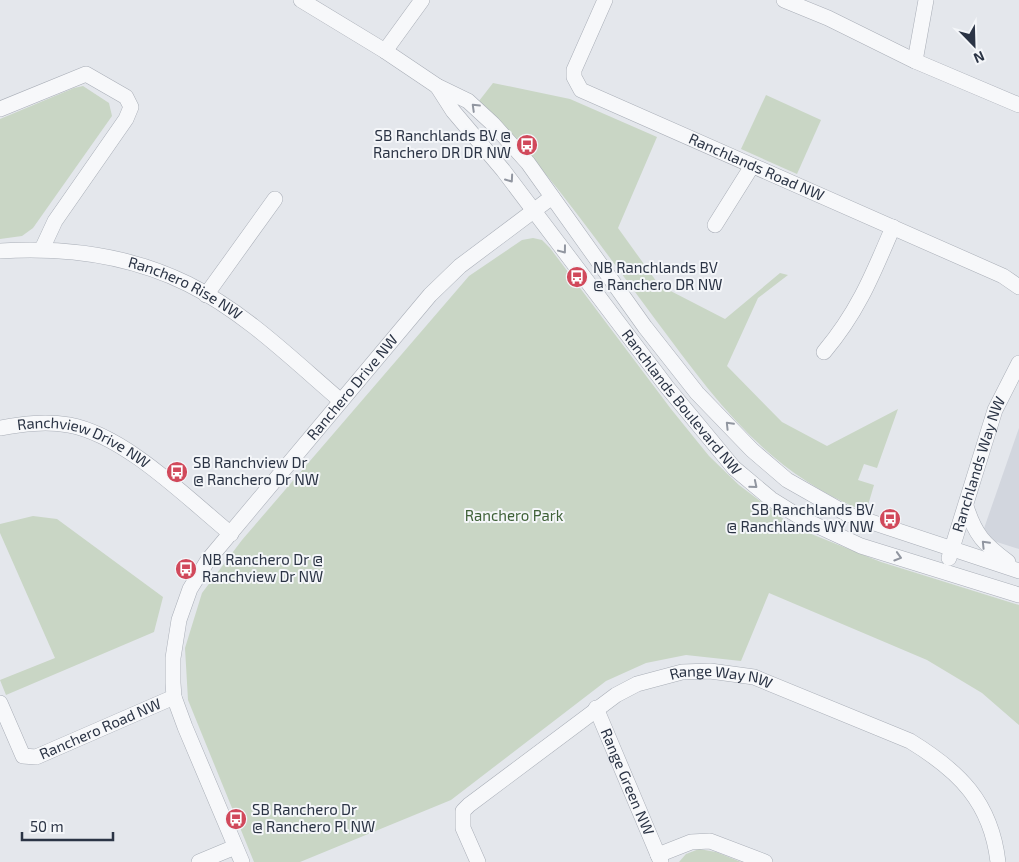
<svg xmlns="http://www.w3.org/2000/svg" width="1019" height="862" viewBox="0 0 1019 862" font-family="'Exo 2',sans-serif">
  <style>
    .built { fill: #d2d6de }
    .green { fill: #c9d6c5 }
    .lines { fill: none; stroke-linecap: round; stroke-linejoin: round }
    .minor-casing { stroke: #a9aeb7; stroke-width: 16 }
    .minor { stroke: #f7f8fa; stroke-width: 15 }
    .oneway { stroke: #9196a0 }
    .labels { text-anchor: middle; stroke-width: 4; stroke-linejoin: round; paint-order: stroke }
    .poi-label { font-size: 15px; fill: #2b3445; stroke: #f4f6f9; text-anchor: start }
    .street-label { font-size: 15px; fill: #2b3445; stroke: #f4f6f9 }
    .park-label { font-size: 15px; fill: #3f6138; stroke: #f4f6f9 }
  </style>
  <rect width="100%" height="100%" fill="#e4e7ec"/>
  <polygon class="built" points="1019,428 1019,549 981,537"/>
  <g class="green">
    <path d="M493,83l77,16 87,38 -39,91 41,57 66,34 55,-46 8,2 -30,23 -31,68 55,56 45,24 71,-37 -21,59 -13,-4 -6,16 16,5 -8,27c-100,-40 -149,-110 -211,-193 -56,-75 -109,-153 -176,-218z"/>
    <polygon points="83,86 109,103 112,116 33,228 22,236 0,239 0,119 74,88"/>
    <polygon points="766,95 821,120 797,174 741,149"/>
    <polygon points="533,238 542,240 550,248 671,409 709,456 739,485 794,527 881,562 1019,605 1019,725 982,693 927,660 769,593 741,661 686,655 646,663 606,681 451,800 300,862 254,862 188,700 185,648 202,593 242,540 469,276 522,240"/>
    <polygon points="33,516 57,519 163,597 154,632 6,695 0,680 55,658 0,533 0,524"/>
    <polygon points="699,849 716,852 741,862 679,862 686,854"/>
  </g>
  <g class="lines">
    <g class="minor-casing">
      <g id="minor">
        <polyline points="301,0 385,51 437,86 468,101 493,124 528,163 645,327 697,393 752,450 787,480 847,514 1019,571"/>
        <path id="s1" d="M605,0l-31,70v7l7,13 422,186 16,11"/>
        <polyline points="784,0 828,18 915,61 1019,105"/>
        <polyline points="385,51 422,0"/>
        <polyline points="915,61 926,0"/>
        <path id="s2" d="M437,86l16,25 50,59 164,217 67,81 37,31 32,20 58,27 158,49"/>
        <polyline points="0,109 86,74 126,97 131,107 126,119 55,221 42,249"/>
        <polyline points="715,225 752,166"/>
        <path id="s3" d="M0,251c64,-4 129,4 188,33 58,29 105,76 153,117"/>
        <polyline points="206,295 275,199"/>
        <path d="M824,352c34,-40 49,-78 69,-125"/>
        <path id="s4" d="M0,428c23,-4 45,-7 69,-3 56,10 118,73 162,109"/>
        <path d="M966,506c9,29 18,38 42,56"/>
        <path id="s5" d="M949,558l46,-148 24,-47"/>
        <path id="s6" d="M0,703l23,53 13,1 138,-60"/>
        <path id="s7" d="M596,708l65,154"/>
        <polyline points="658,855 691,842 710,841 765,862"/>
        <polyline points="199,862 235,847"/>
        <path id="s8" d="M242,862l-57,-135 -11,-30 -1,-14v-25l6,-38 11,-31 18,-29 222,-265 30,-29 92,-69"/>
        <path id="s9" d="M478,862l-15,-34v-17l6,-6 147,-110 21,-11 45,-12 28,-1 44,6 156,64c49,30 81,61 88,121"/>
      </g>
    </g>
    <use href="#minor" class="minor"/>
  </g>
  <defs><path id="oneway-chevron" d="M-2-3.5L2.5 0L-2 3.5" fill="none" stroke-width="1.6" stroke-linecap="round" stroke-linejoin="round" transform="scale(1.25)"/></defs>
  <g class="oneway">
    <use href="#oneway-chevron" transform="translate(475 107) rotate(-136)"/>
    <use href="#oneway-chevron" transform="translate(510 179) rotate(55)"/>
    <use href="#oneway-chevron" transform="translate(563 250) rotate(53)"/>
    <use href="#oneway-chevron" transform="translate(729 425) rotate(-134)"/>
    <use href="#oneway-chevron" transform="translate(754 485) rotate(40)"/>
    <use href="#oneway-chevron" transform="translate(985 544) rotate(-134)"/>
    <use href="#oneway-chevron" transform="translate(898 557) rotate(17)"/>
  </g>
  <defs>
    <g id="bus-disc" transform="scale(1.125)"><circle r="9.5" fill="#d1495b" stroke="#f4f6f9"/><path d="M-5-6H5V4H4V6H2V4H-2V6H-4V4H-5ZM-3.5-4V0h7V-4ZM-3.5 1.2v1.5H-2V1.2ZM2 1.2v1.5H3.5V1.2Z" fill="#fff"/></g>
  </defs>
  <g fill-rule="evenodd">
    <use href="#bus-disc" x="527" y="145"/>
    <use href="#bus-disc" x="577" y="277"/>
    <use href="#bus-disc" x="177" y="472"/>
    <use href="#bus-disc" x="890" y="519"/>
    <use href="#bus-disc" x="186" y="569"/>
    <use href="#bus-disc" x="236" y="819"/>
  </g>
  <g class="labels">
    <g class="poi-label">
      <text x="511" y="141" text-anchor="end">SB Ranchlands BV @<tspan x="511" dy="17">Ranchero DR DR NW</tspan></text>
      <text x="593" y="273">NB Ranchlands BV<tspan x="593" dy="17">@ Ranchero DR NW</tspan></text>
      <text x="193" y="468">SB Ranchview Dr<tspan x="193" dy="17">@ Ranchero Dr NW</tspan></text>
      <text x="874" y="515" text-anchor="end">SB Ranchlands BV<tspan x="874" dy="17">@ Ranchlands WY NW</tspan></text>
      <text x="202" y="565">NB Ranchero Dr @<tspan x="202" dy="17">Ranchview Dr NW</tspan></text>
      <text x="252" y="815">SB Ranchero Dr<tspan x="252" dy="17">@ Ranchero Pl NW</tspan></text>
    </g>
    <g class="street-label">
      <text dy="5" stroke="none"><textPath href="#s1" startOffset="290">Ranchlands Road NW</textPath></text>
      <text dy="5" stroke="none"><textPath href="#s3" startOffset="192">Ranchero Rise NW</textPath></text>
      <text dy="5" stroke="none"><textPath href="#s8" startOffset="548">Ranchero Drive NW</textPath></text>
      <text dy="5" stroke="none"><textPath href="#s2" startOffset="400">Ranchlands Boulevard NW</textPath></text>
      <text dy="5" stroke="none"><textPath href="#s4" startOffset="88">Ranchview Drive NW</textPath></text>
      <text dy="5" stroke="none"><textPath href="#s5" startOffset="98">Ranchlands Way NW</textPath></text>
      <text dy="5" stroke="none"><textPath href="#s9" startOffset="356">Range Way NW</textPath></text>
      <text dy="5" stroke="none"><textPath href="#s6" startOffset="141">Ranchero Road NW</textPath></text>
      <text dy="5" stroke="none"><textPath href="#s7" startOffset="80">Range Green NW</textPath></text>
    </g>
    <g class="park-label">
      <text x="514" y="521">Ranchero Park</text>
    </g>
  </g>
  <g transform="translate(974 45) rotate(157)" stroke="#f4f6f9" stroke-width="4" paint-order="stroke">
  <path d="M0-4L9 19L0 12L-9 19Z" fill="#2b3445"/>
  <text y="-8" font-size="14" font-weight="bold" text-anchor="middle" fill="#2b3445">N</text>
  </g>
  <path d="M22 832v8h91v-8" fill="none" stroke="#2b3445" stroke-width="2.5"/>
  <text x="30" y="832" font-size="15" fill="#2b3445" stroke="#f4f6f9" stroke-width="4" paint-order="stroke">50 m</text>
</svg>
